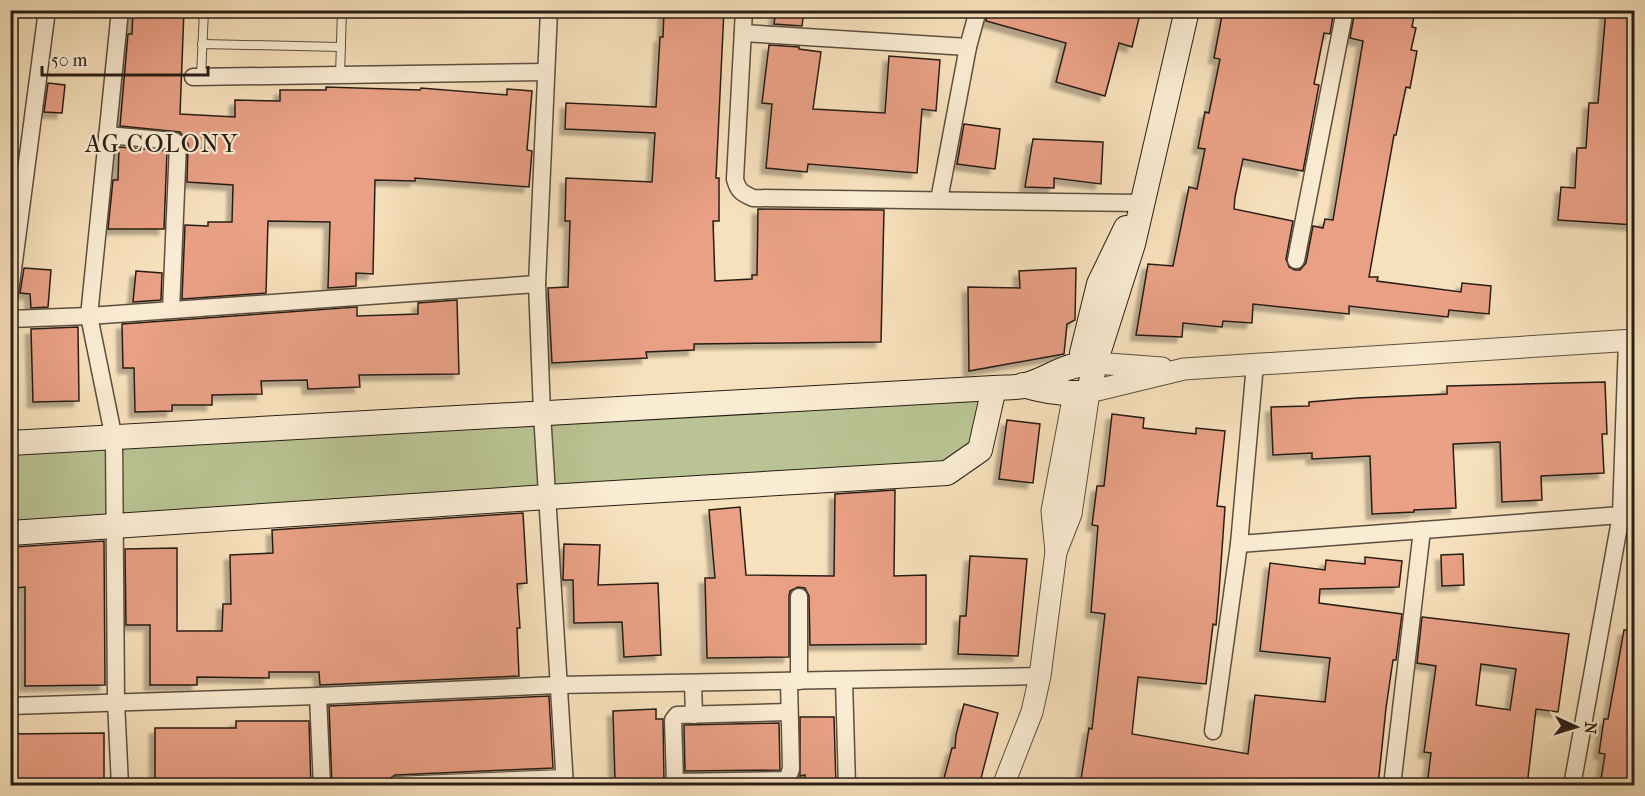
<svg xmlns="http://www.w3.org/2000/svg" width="1645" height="796" viewBox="0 0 1645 796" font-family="'IM FELL French Canon',serif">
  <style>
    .green { fill: #b9c393; stroke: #707054; stroke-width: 1.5 }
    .building { fill: #e9a085; stroke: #281e16; stroke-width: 1.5; fill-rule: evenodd; filter: url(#shadow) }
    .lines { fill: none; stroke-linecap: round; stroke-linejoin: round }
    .service-casing { stroke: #5c4f40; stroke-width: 10 }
    .minor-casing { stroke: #5c4f40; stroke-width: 19 }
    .tertiary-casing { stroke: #5c4f40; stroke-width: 23 }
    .secondary-casing { stroke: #281e16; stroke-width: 26 }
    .service { stroke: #faecd3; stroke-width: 8 }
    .minor { stroke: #faecd3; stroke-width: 16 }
    .tertiary { stroke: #faecd3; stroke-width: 21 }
    .secondary { stroke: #faecd3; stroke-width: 24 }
    .labels { text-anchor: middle; stroke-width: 4.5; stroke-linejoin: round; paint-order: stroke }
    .neighbourhood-label { font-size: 24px; letter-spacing: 1.5px; fill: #281e16; stroke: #faecd3 }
  </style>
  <defs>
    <filter id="shadow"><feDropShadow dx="-5.5" dy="5.5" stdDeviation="1.5" flood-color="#0004"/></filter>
  </defs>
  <rect width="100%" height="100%" fill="#f7e1bc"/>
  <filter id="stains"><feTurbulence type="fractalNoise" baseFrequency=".00333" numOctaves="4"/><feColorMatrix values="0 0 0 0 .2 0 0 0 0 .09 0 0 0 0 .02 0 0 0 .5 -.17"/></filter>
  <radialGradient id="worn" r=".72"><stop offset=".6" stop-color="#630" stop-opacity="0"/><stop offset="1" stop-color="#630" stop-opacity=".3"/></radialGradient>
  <polygon class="green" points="994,388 980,450 947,473 11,533 11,443"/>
  <g class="building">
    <polygon points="133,10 184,10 180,114 235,117 235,100 280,101 280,90 326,90 326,87 420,90 421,88 507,95 507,89 532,91 527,150 532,151 529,187 415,178 415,181 375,180 373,274 356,273 356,286 328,288 330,222 268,221 266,293 182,299 185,225 208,226 208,222 232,222 233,185 187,182 188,144 180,132 120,126 128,34 132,34"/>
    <polygon points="664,10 724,10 716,178 719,178 719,221 713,221 715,281 752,279 752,275 757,275 758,209 884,210 881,342 694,344 694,350 646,352 647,358 552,363 548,288 568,287 570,221 565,221 566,178 652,182 655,133 565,129 566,103 656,107 660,37 663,37"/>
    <polygon points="776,10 804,10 802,26 774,24"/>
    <polygon points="988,10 1141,10 1132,47 1119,43 1105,96 1056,82 1066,43 986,21"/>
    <polygon points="1223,10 1334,10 1330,34 1324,33 1314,84 1319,85 1303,171 1243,159 1235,197 1234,209 1293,221 1286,259 1289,267 1295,270 1300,270 1306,263 1313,226 1323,228 1325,219 1333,220 1363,41 1350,38 1355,10 1415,10 1412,27 1416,28 1411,50 1417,51 1410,88 1406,87 1396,135 1394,135 1369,277 1378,277 1377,281 1461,292 1462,283 1491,286 1489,314 1449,310 1448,317 1349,306 1349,314 1253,304 1252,323 1223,321 1222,327 1183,323 1182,337 1136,335 1148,264 1173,266 1189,187 1197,189 1205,149 1198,148 1205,112 1209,113 1220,59 1214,58"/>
    <polygon points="1606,10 1635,10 1635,225 1558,220 1561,187 1575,188 1577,148 1586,148 1589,103 1598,103"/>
    <polygon points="769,45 799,47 799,49 821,52 813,109 885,113 889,56 940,60 936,111 922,109 917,173 808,164 807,172 766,168 772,104 762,103"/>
    <polygon points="48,83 65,85 62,113 44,112"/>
    <polygon points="964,124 1000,129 995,169 957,164"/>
    <polygon points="1033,139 1103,142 1101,184 1054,178 1054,188 1025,187"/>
    <polygon points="119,147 167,151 164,229 108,229 113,180 118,180"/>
    <polygon points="24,268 51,270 48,307 31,308 30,294 20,293"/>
    <polygon points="1076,268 1075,320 1067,324 1064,354 969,371 968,287 1020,288 1019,271"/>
    <polygon points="136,271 162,273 161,300 133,302"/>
    <polygon points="457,300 459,374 359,375 360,387 308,389 307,380 261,381 262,394 212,395 212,405 172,405 172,411 135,412 134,368 123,368 122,324 357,307 357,316 418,314 418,303"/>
    <polygon points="78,327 79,401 33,402 31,329"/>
    <polygon points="1605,382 1607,434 1602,434 1604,473 1541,476 1542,500 1502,502 1500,442 1453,444 1456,508 1414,510 1414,512 1372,514 1370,456 1312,459 1312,453 1273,455 1271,407 1309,406 1309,402 1357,398 1447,394 1447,386"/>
    <polygon points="1112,414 1144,418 1143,428 1196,434 1196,428 1225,431 1217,506 1225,507 1219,592 1216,625 1213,624 1206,684 1138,677 1132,734 1248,754 1255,695 1325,702 1330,658 1260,651 1270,563 1325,570 1326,560 1365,564 1365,557 1402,561 1399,587 1320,589 1319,603 1402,614 1396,660 1393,660 1386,708 1378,786 1080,786 1089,728 1092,729 1105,614 1091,612 1098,526 1092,525 1097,486 1104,486"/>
    <polygon points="1007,420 1040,424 1033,483 999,479"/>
    <polygon points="895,490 894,576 926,575 926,644 810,645 809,596 805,588 798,587 790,591 789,596 789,657 707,658 705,578 715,578 709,510 740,507 746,575 834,576 835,494"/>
    <polygon points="523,513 527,583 517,584 520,628 517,628 519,676 320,685 319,672 269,672 269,678 197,677 197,685 150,685 150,625 126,625 125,549 177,548 177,631 222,631 223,604 231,604 230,555 273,553 272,530"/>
    <polygon points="104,541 105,685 25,686 25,587 15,588 14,547"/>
    <polygon points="564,544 600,545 598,585 658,583 661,655 624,657 622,622 574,623 573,580 563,580"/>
    <polygon points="1463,554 1464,585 1442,586 1441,555"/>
    <polygon points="970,556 1027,559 1018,656 958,654 960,616 966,616"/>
    <path d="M1422,617l147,17 -11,78 -22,-3 -9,77h-100l4,-33 -7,-1 12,-86 -19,-3zM1481,664l35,5 -6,41 -34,-5z"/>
    <polygon points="1624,630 1635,630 1635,786 1600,786 1605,754 1599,753 1604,719 1608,719"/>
    <polygon points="549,696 553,768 395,775 389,779 391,786 332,786 329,706"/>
    <polygon points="964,704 998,713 979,786 942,786 952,748 955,748 956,735"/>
    <polygon points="656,709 656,719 663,719 664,780 615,781 613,711"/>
    <polygon points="800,717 834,717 836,786 805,786 805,775 800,776"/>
    <polygon points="236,721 309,721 311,786 155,786 155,728 236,728"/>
    <polygon points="779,723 780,770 685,771 684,725"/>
    <polygon points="104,733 104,783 12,783 12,734"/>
    <polygon points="554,781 554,786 440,786"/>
  </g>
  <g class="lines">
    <g class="service-casing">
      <g id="service">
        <polyline points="202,44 341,47"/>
        <polyline points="340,75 342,10"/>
        <polyline points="201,77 204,10"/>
        <polyline points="395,781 564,774"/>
      </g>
    </g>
    <g class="minor-casing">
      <g id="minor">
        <polyline points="549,10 537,284 542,413 565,786"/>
        <path d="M744,10l-9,169c3,12 7,14 18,19l389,5"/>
        <polyline points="743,33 968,47"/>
        <polyline points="193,77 546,72"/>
        <polyline points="107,135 174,141 178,144 171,310"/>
        <polyline points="939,200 968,47 978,10"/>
        <polyline points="1296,260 1345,10"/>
        <polyline points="10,292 47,10"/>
        <polyline points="10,319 89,316 537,284"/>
        <polyline points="1239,544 1634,514"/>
        <polyline points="799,597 799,681"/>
        <polyline points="844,680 847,786"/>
        <polyline points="789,681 791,769 787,780 675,782 673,720 677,715 789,712"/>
        <polyline points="693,683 694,715"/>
        <polyline points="318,696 322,786"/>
        <polyline points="10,706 318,696 558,685 1040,676"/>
        <polyline points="1213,731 1239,544 1255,364"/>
        <polyline points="120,786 116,701 114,439 89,316 120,10"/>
        <polyline points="1392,786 1422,530"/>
        <polyline points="1572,786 1621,515 1627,340"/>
      </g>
    </g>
    <g class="tertiary-casing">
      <g id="tertiary">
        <polyline points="1095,363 1162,368"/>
        <polyline points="1056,552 1071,514 1089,392 1184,369 1634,340"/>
        <polyline points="1003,786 1032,712 1040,676 1056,552 1052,511 1074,394"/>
      </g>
    </g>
    <g class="secondary-casing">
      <g id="secondary">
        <polyline points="1082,353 1099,284 1126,228"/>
        <path d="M1023,385c23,7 43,10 66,7l6,-29 38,-119 54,-234"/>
        <path d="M10,443l984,-55c9,-1 20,0 29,-2 27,-7 39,-22 72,-23"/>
        <polyline points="10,533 547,497 947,473 980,450 994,388"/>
      </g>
    </g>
    <use href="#service" class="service"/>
    <use href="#minor" class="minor"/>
    <use href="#tertiary" class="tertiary"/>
    <use href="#secondary" class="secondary"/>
  </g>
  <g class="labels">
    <g class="neighbourhood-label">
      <text x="162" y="152">AG COLONY</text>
    </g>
  </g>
  <rect width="1645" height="796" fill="none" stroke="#f7e1bc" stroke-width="36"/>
  <rect x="12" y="12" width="1621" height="772" fill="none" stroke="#281e16" stroke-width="3"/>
  <rect x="18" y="18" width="1609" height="760" fill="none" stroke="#281e16" stroke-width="1.5"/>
  <g transform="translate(1576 727) rotate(94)" stroke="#faecd3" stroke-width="4.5" paint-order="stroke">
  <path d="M0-4.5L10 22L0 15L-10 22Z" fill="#281e16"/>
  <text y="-9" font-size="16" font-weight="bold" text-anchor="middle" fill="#281e16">N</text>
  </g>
  <path d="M42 66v9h166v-9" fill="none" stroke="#281e16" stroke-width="3"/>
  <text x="51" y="66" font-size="18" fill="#281e16" stroke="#faecd3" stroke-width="4.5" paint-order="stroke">50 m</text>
  <rect width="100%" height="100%" filter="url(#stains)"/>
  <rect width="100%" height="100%" fill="url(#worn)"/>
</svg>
